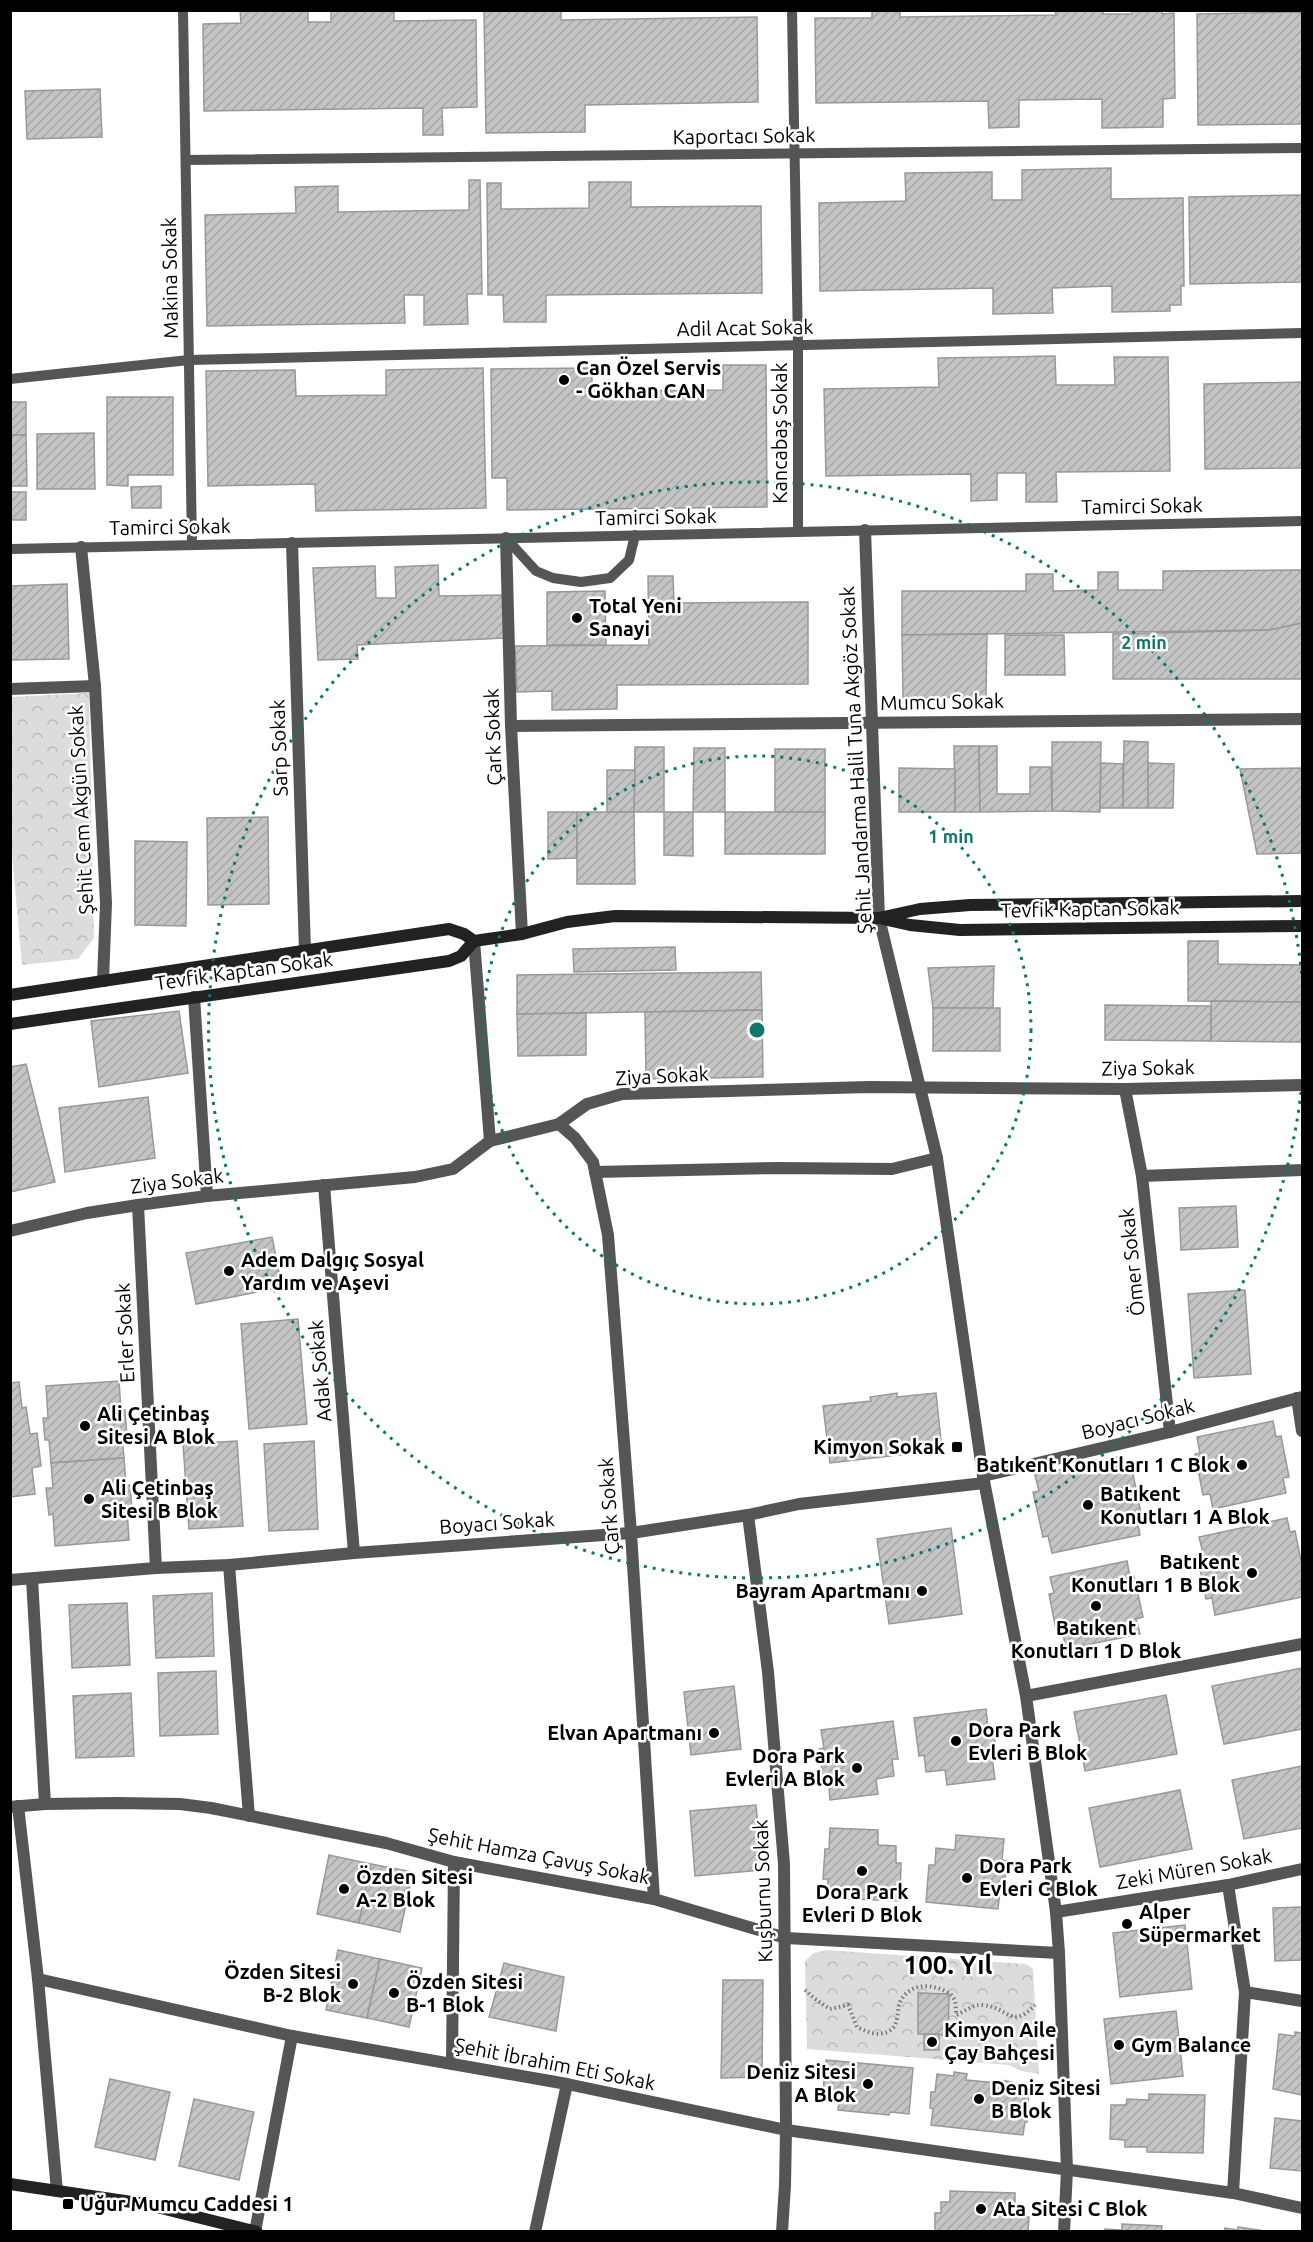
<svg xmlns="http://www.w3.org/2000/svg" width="1313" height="2242" viewBox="0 0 1313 2242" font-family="Ubuntu,sans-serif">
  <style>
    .park { fill: url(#park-crowns) }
    .building { fill: url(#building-hatch); stroke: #999; stroke-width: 1.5 }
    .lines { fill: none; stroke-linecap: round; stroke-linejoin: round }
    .path { stroke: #777; stroke-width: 4; stroke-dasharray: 1.5 3; stroke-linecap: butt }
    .lane { stroke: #555; stroke-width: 10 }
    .street { stroke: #555; stroke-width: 12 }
    .secondary { stroke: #222; stroke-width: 12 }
    .ring { fill: none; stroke: #0f766e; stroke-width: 3; stroke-dasharray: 3 6 }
    .poi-dot { fill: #000; stroke: #fff; stroke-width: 2 }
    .labels { text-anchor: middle; stroke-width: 5; stroke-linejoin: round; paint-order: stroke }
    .street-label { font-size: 20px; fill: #000; stroke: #fff }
    .poi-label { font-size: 20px; font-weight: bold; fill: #000; stroke: #fff; text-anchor: start }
    .district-label { font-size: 26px; font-weight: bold; fill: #000; stroke: #fff }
    .centre { fill: #0f766e; stroke: #fff; stroke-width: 3 }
    .ring-label { font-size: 18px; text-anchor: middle; font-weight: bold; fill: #0f766e; stroke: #fff; stroke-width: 5; stroke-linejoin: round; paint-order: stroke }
  </style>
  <defs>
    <pattern id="park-crowns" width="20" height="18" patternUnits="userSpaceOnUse" patternTransform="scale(1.5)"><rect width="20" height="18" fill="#dcdcdc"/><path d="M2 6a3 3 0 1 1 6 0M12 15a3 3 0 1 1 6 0" fill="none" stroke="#bbb"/></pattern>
    <pattern id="building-hatch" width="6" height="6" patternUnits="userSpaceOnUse" patternTransform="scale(1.5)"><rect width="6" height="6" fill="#c4c4c4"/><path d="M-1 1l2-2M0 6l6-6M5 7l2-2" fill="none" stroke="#a7a7a7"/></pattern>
  </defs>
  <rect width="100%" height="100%" fill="#fff"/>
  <g class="park">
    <polygon points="89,693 94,938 78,959 22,965 10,832 11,697"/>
    <polygon points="827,1950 1026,1964 1033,1969 1039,2074 1021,2071 1009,2065 807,2049 805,1961 814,1953"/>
  </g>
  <g class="building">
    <polygon points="240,10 308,10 308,22 331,22 331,10 394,10 394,21 476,20 477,107 442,108 443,135 423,135 423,108 204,111 203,24 241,23"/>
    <polygon points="484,10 561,10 561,20 757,17 758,102 585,105 585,132 486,133"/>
    <polygon points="872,10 900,10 900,17 1056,15 1055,10 1103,10 1103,14 1132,14 1132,10 1162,10 1162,14 1174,13 1175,98 1163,99 1163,127 1102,128 1102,99 1019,100 1019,127 989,128 988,101 816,103 815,18 872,18"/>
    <polygon points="1302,12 1302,124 1198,125 1197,14"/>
    <polygon points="100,89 102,137 27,139 25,91"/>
    <polygon points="1111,168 1111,199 1183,198 1184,286 1181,286 1181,305 1170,305 1170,311 1112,312 1112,286 1052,288 1053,313 993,314 993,288 820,291 819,203 906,201 905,173 992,172 992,200 1022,200 1022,170"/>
    <polygon points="469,180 480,180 482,294 467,294 468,324 424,325 424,295 404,295 405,323 207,326 205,215 296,213 295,187 338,186 338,212 469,210"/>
    <polygon points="589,182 631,182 631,207 761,206 762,293 546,295 546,322 504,322 503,295 488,295 487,183 501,183 501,209 589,208"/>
    <polygon points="1302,195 1302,282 1190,284 1189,197"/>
    <polygon points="1055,356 1056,385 1115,385 1114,357 1168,357 1170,471 1056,472 1057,502 1026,502 1026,473 997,473 997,500 971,501 971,474 826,476 824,389 939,387 938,358"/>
    <polygon points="723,365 766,365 767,507 507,510 507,478 492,478 491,369 592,368 592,391 723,390"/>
    <polygon points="483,368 486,508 316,511 315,484 208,486 206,371 295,370 296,396 386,395 386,370"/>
    <polygon points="1302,382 1302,468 1205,469 1204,384"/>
    <polygon points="107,397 173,397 173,475 128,475 128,486 107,485"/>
    <rect x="10" y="402" width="16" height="33"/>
    <polygon points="94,433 95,489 37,489 37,434"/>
    <polygon points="10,435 26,435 27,486 10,486"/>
    <polygon points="161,486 161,508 132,508 131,487"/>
    <rect x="10" y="492" width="16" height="28"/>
    <polygon points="438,565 439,596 503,595 505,638 357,645 358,659 318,660 313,568 375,566 376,598 396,598 395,567"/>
    <polygon points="1302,570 1302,623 1270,630 902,635 902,591 1026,591 1026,574 1053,574 1053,591 1098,590 1098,572 1118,572 1118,590 1163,590 1163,571"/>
    <polygon points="648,576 673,576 674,603 808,602 808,684 617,685 617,709 552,710 552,691 517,692 515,646 649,645"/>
    <polygon points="67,584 69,659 10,660 10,586"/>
    <polygon points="605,591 606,645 547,645 547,592"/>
    <polygon points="1302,623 1302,679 1113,679 1113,634 1270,630"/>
    <polygon points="987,634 986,697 903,698 902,635"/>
    <polygon points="1005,635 1064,635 1065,675 1005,675"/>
    <polygon points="1124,741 1148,742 1148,808 1123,808"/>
    <polygon points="1052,742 1101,742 1100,812 1052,811"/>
    <polygon points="954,746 979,746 980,812 955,812"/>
    <polygon points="979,746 997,746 997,794 1030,794 1030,767 1051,767 1052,811 980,812"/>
    <polygon points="635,747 664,747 664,812 634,812"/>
    <polygon points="694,748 725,748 725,812 693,812"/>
    <rect x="775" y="749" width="50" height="63"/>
    <polygon points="1101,763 1123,764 1123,808 1100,808"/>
    <polygon points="1148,763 1174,764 1173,808 1148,808"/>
    <polygon points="899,768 955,769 955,812 899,812"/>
    <polygon points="1302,768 1302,853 1257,854 1240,769"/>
    <polygon points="607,770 635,770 634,812 607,812"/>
    <polygon points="548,812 577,812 577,858 548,859"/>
    <polygon points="577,812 634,812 635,884 577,884"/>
    <polygon points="664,812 693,812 693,856 664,855"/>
    <rect x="725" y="812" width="100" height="42"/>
    <polygon points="268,817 269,904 208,905 207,818"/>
    <polygon points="135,841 187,842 186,926 135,925"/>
    <polygon points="1188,941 1218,941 1218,964 1302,965 1302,1002 1188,1001"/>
    <polygon points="675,947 676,970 574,972 573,949"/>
    <polygon points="994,966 993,1008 933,1008 928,968"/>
    <polygon points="761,972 762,1010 517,1014 517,975"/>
    <polygon points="1211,1001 1302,1002 1302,1042 1211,1041"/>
    <polygon points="1105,1005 1211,1006 1211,1041 1105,1040"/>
    <rect x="933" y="1008" width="67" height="43"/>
    <polygon points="762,1010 763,1077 646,1079 645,1012"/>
    <polygon points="179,1011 188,1073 99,1087 91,1021"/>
    <polygon points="586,1013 586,1055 518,1056 517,1014"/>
    <polygon points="26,1064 55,1182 10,1192 10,1067"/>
    <polygon points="148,1097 155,1158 65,1172 59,1108"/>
    <polygon points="1236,1206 1238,1247 1181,1250 1179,1208"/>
    <polygon points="272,1237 282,1287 196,1304 186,1253"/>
    <polygon points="1245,1290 1251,1374 1194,1378 1188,1294"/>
    <polygon points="298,1319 307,1424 249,1429 241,1324"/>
    <polygon points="119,1381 121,1410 125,1410 127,1435 122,1435 124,1458 51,1463 49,1440 45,1440 43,1418 48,1418 46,1386"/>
    <polygon points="19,1382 22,1408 26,1407 30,1434 37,1433 41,1466 32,1468 35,1494 10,1497 10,1383"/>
    <polygon points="897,1393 897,1397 936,1393 942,1450 830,1463 823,1406 871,1401 870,1397"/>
    <polygon points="1273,1421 1276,1437 1281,1436 1289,1477 1283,1478 1286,1493 1213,1509 1210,1494 1203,1495 1195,1454 1200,1453 1197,1437"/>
    <polygon points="237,1441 243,1526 189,1529 183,1444"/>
    <polygon points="314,1441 318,1529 269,1531 264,1444"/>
    <polygon points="1123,1456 1126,1470 1132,1469 1142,1518 1137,1519 1140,1535 1052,1553 1048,1536 1043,1537 1033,1492 1039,1491 1035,1475"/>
    <polygon points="124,1458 126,1486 130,1485 132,1510 127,1510 129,1540 55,1546 53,1514 49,1515 46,1488 53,1488 51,1463"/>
    <polygon points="1287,1518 1290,1532 1295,1531 1302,1565 1302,1581 1301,1581 1302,1597 1215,1615 1212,1598 1206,1599 1197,1554 1203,1553 1199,1537"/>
    <polygon points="951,1528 962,1614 889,1624 877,1539"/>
    <polygon points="1127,1561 1130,1577 1134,1576 1143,1617 1136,1619 1140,1634 1066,1649 1063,1634 1057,1635 1049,1594 1054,1593 1050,1577"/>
    <polygon points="212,1593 214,1656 156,1658 153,1596"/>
    <polygon points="127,1603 130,1665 72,1668 69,1605"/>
    <polygon points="1302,1668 1302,1729 1224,1744 1212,1686"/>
    <polygon points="216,1671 218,1734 160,1736 158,1673"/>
    <polygon points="734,1686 741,1749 691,1755 684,1692"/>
    <polygon points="131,1693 134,1756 76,1758 73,1696"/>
    <polygon points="1166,1695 1177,1754 1085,1771 1074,1712"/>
    <polygon points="986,1709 988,1728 993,1727 997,1757 992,1757 995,1779 947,1785 945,1770 926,1772 924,1755 919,1756 914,1718"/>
    <polygon points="893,1721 898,1759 892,1759 894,1776 876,1779 878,1794 830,1800 828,1778 823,1779 819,1749 824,1748 821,1730"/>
    <polygon points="1302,1766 1302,1828 1244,1839 1232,1780"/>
    <polygon points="1180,1790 1192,1849 1100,1867 1089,1808"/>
    <polygon points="756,1805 762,1870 695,1876 690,1811"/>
    <polygon points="830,1828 878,1830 878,1845 896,1846 896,1863 901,1863 900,1901 827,1898 828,1879 823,1879 825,1849 829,1849"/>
    <polygon points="956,1835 1004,1839 1002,1860 1007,1861 1004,1891 1000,1891 998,1909 926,1902 929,1865 935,1865 936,1848 955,1850"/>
    <polygon points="329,1855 371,1864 359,1923 317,1914"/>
    <polygon points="371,1864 413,1872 400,1932 359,1923"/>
    <polygon points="1302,1907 1302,1960 1275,1961 1273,1908"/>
    <polygon points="1185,1925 1192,1989 1120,1997 1113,1933"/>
    <polygon points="338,1950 380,1959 367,2018 326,2010"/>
    <polygon points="380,1959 422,1968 409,2027 367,2018"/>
    <polygon points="504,1963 564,1977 556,2031 489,2017"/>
    <polygon points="723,1980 763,1980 762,2077 721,2078"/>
    <polygon points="918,1993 949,1994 948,2035 918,2034"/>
    <polygon points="1176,2011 1183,2076 1111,2084 1104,2019"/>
    <polygon points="1295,2032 1302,2033 1302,2095 1273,2089 1279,2034 1295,2036"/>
    <rect x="924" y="2034" width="15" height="16"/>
    <polygon points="826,2060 913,2068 909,2114 890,2112 889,2115 838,2110 839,2102 822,2101"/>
    <polygon points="954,2072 967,2074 966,2080 998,2083 999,2080 1012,2082 1012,2084 1029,2086 1027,2122 1025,2122 1023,2135 931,2125 933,2109 930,2108 931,2092 935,2092 937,2074 954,2076"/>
    <polygon points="110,2079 170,2092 155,2160 95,2147"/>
    <polygon points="1149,2094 1205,2095 1203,2153 1147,2152 1147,2147 1125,2147 1125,2140 1110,2139 1111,2105 1126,2105 1127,2099 1149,2100"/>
    <polygon points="194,2099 254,2112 239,2180 179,2166"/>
    <polygon points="1275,2118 1302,2121 1302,2171 1270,2168"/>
    <polygon points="950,2191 1015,2193 1015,2205 1022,2206 1021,2217 1029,2217 1028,2232 935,2232 935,2213 941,2213 941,2202 950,2202"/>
    <polygon points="1122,2224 1162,2226 1161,2232 1105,2232 1105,2229 1122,2230"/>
    <polygon points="1238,2227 1272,2232 1224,2232 1225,2228 1238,2230"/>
  </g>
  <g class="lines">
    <path class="path" d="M805,1990l10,9 15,10 18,-4 9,22c10,5 22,10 32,4 11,-6 7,-19 11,-29 9,-18 29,-19 45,-11 11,5 11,13 11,24 9,-3 17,-11 27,-10 27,3 28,25 52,0"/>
    <g class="lane">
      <polyline points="183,10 192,545"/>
      <polyline points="792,10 798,345 798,531"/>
      <polyline points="186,160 1302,148"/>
      <polyline points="10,379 189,360 1302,333"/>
      <polyline points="506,538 536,571 553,578 581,582 610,578 629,560 635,535"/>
      <polyline points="10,549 1302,521"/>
    </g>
    <g class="street">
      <polyline points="865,530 879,918 937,1158 983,1476 1026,1696 1056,1912 1059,1953 1067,2170 1064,2232"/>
      <polyline points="506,538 511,726 522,934"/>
      <polyline points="292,543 305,951"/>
      <polyline points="81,547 95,686"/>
      <polyline points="10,689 95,686 106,903 103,981"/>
      <polyline points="511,726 1302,719"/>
      <polyline points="474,941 490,1141"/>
      <polyline points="194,997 207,1196"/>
      <polyline points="1125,1089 1142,1176 1170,1432"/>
      <polyline points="559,1124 575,1138 593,1162 608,1235 631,1533 654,1899"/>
      <polyline points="595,1172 778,1168 892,1169 937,1158"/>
      <polyline points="1142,1176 1302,1170"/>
      <polyline points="324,1185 354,1553"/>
      <polyline points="138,1205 156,1568"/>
      <polyline points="10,1231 87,1213 138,1205 207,1196 415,1177 453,1169 490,1141 559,1124 587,1104 622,1094 869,1087 1125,1089 1302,1085"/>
      <polyline points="1297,1398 1302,1431"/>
      <polyline points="983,1476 1170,1432 1302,1397"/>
      <polyline points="748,1515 768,1672 784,1864 786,2130 785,2185 782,2232"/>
      <polyline points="229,1565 249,1816"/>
      <polyline points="32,1579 45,1804"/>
      <polyline points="10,1580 156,1568 229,1565 354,1553 631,1533 748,1515 799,1504 984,1483"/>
      <polyline points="1026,1696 1302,1644"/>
      <polyline points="18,1806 38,1979 57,2191"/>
      <polyline points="10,1807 45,1804 117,1803 180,1804 211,1808 386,1843 454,1862 654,1899 786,1938 1059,1953"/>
      <polyline points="1228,1885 1245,1992 1233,2193"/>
      <polyline points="1056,1912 1228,1885 1302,1869"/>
      <polyline points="38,1979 292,2036 567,2084 786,2130 1233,2193 1302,2208"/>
      <polyline points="1245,1992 1302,2001"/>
      <polyline points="452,2064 454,1862"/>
      <polyline points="255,2232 292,2036"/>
      <polyline points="535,2232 567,2084"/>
    </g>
    <g class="secondary">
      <polyline points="883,919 910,925 960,930 1302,926"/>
      <polyline points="10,995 449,929 464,934 474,941 522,934 567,922 615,916 879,918 920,909 970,905 1302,901"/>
      <polyline points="10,1024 449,961 461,956 474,941"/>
      <polyline points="10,2184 145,2204 257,2232"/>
    </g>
  </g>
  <g class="ring">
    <circle cx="757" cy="1030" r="274"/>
    <path d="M1302 1083A548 548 0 1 1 1302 977"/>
  </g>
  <g class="poi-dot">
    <circle cx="564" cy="380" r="6"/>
    <circle cx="577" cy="618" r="6"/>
    <circle cx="229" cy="1271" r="6"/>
    <circle cx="85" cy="1426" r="6"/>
    <rect x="951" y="1441" width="12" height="12" rx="3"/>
    <circle cx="1242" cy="1465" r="6"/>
    <circle cx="89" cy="1499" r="6"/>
    <circle cx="1088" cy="1505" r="6"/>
    <circle cx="1252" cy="1573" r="6"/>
    <circle cx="922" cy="1591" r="6"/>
    <circle cx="1096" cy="1606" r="6"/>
    <circle cx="714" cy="1733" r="6"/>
    <circle cx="956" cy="1741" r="6"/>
    <circle cx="857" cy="1768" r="6"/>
    <circle cx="862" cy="1871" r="6"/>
    <circle cx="967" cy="1878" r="6"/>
    <circle cx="344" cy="1889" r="6"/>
    <circle cx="1127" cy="1924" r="6"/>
    <circle cx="353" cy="1984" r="6"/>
    <circle cx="394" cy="1993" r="6"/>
    <circle cx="932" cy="2042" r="6"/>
    <circle cx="1119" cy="2045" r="6"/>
    <circle cx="868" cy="2084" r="6"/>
    <circle cx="979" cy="2099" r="6"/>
    <rect x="62" y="2198" width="12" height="12" rx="3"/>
    <circle cx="981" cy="2209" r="6"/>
  </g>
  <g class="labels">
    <g class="street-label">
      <text transform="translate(744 136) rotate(-1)" y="7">Kaportacı Sokak</text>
      <text transform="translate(170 278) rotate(-91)" y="7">Makina Sokak</text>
      <text transform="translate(745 328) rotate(-1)" y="7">Adil Acat Sokak</text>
      <text transform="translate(780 433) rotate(-90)" y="7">Kancabaş Sokak</text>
      <text transform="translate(1142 506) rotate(-1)" y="7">Tamirci Sokak</text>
      <text transform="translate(656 517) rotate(-1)" y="7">Tamirci Sokak</text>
      <text transform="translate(170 527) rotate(-1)" y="7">Tamirci Sokak</text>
      <text transform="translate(942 702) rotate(-1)" y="7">Mumcu Sokak</text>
      <text transform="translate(493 737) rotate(-92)" y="7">Çark Sokak</text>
      <text transform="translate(279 748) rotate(-92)" y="7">Sarp Sokak</text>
      <text transform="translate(856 760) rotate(-93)" y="7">Şehit Jandarma Halil Tuna Akgöz Sokak</text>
      <text transform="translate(81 810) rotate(-93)" y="7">Şehit Cem Akgün Sokak</text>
      <text transform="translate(1090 909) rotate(-1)" y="7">Tevfik Kaptan Sokak</text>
      <text transform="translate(244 971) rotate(-8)" y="7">Tevfik Kaptan Sokak</text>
      <text transform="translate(1148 1068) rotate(-1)" y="7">Ziya Sokak</text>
      <text transform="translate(662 1076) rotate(-3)" y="7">Ziya Sokak</text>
      <text transform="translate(177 1181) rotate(-7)" y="7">Ziya Sokak</text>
      <text transform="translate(1132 1262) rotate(-96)" y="7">Ömer Sokak</text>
      <text transform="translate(125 1333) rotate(-93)" y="7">Erler Sokak</text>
      <text transform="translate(320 1371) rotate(-95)" y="7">Adak Sokak</text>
      <text transform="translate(1138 1419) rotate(-14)" y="7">Boyacı Sokak</text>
      <text transform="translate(609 1506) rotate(-94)" y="7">Çark Sokak</text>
      <text transform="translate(497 1523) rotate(-4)" y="7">Boyacı Sokak</text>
      <text transform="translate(539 1856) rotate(11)" y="7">Şehit Hamza Çavuş Sokak</text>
      <text transform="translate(1194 1869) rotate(-10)" y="7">Zeki Müren Sokak</text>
      <text transform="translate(763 1891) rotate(-92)" y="7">Kuşburnu Sokak</text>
      <text transform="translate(555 2064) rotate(11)" y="7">Şehit İbrahim Eti Sokak</text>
    </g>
    <g class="poi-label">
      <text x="576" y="375">Can Özel Servis<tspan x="576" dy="23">- Gökhan CAN</tspan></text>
      <text x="589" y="613">Total Yeni<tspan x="589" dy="23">Sanayi</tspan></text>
      <text x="241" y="1267">Adem Dalgıç Sosyal<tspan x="241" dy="23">Yardım ve Aşevi</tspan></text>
      <text x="97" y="1421">Ali Çetinbaş<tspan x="97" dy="23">Sitesi A Blok</tspan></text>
      <text x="945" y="1454" text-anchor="end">Kimyon Sokak</text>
      <text x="1230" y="1472" text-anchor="end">Batıkent Konutları 1 C Blok</text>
      <text x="101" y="1495">Ali Çetinbaş<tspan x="101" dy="23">Sitesi B Blok</tspan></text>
      <text x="1100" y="1501">Batıkent<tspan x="1100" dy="23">Konutları 1 A Blok</tspan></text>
      <text x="1240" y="1569" text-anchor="end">Batıkent<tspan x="1240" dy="23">Konutları 1 B Blok</tspan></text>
      <text x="910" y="1598" text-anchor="end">Bayram Apartmanı</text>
      <text x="1096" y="1635" text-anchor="middle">Batıkent<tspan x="1096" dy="23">Konutları 1 D Blok</tspan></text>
      <text x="968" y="1737">Dora Park<tspan x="968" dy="23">Evleri B Blok</tspan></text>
      <text x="702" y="1740" text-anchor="end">Elvan Apartmanı</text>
      <text x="845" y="1763" text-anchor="end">Dora Park<tspan x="845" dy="23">Evleri A Blok</tspan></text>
      <text x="979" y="1873">Dora Park<tspan x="979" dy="23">Evleri C Blok</tspan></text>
      <text x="356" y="1884">Özden Sitesi<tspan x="356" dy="23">A-2 Blok</tspan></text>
      <text x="862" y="1899" text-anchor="middle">Dora Park<tspan x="862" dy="23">Evleri D Blok</tspan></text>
      <text x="1139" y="1919">Alper<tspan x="1139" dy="23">Süpermarket</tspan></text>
      <text x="341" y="1979" text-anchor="end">Özden Sitesi<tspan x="341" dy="23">B-2 Blok</tspan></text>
      <text x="406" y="1989">Özden Sitesi<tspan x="406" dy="23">B-1 Blok</tspan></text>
      <text x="944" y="2037">Kimyon Aile<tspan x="944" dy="23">Çay Bahçesi</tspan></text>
      <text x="1131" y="2052">Gym Balance</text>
      <text x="856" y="2079" text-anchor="end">Deniz Sitesi<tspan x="856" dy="23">A Blok</tspan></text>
      <text x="991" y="2095">Deniz Sitesi<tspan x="991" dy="23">B Blok</tspan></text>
      <text x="80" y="2211">Uğur Mumcu Caddesi 1</text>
      <text x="993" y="2216">Ata Sitesi C Blok</text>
    </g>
    <g class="district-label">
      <text x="948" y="1974">100. Yıl</text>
    </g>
  </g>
  <circle cx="757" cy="1030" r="9" class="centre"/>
  <g class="ring-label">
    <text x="1144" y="649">2 min</text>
    <text x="951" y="843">1 min</text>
  </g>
  <rect width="1313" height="2242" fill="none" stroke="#000000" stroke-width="24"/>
</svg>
